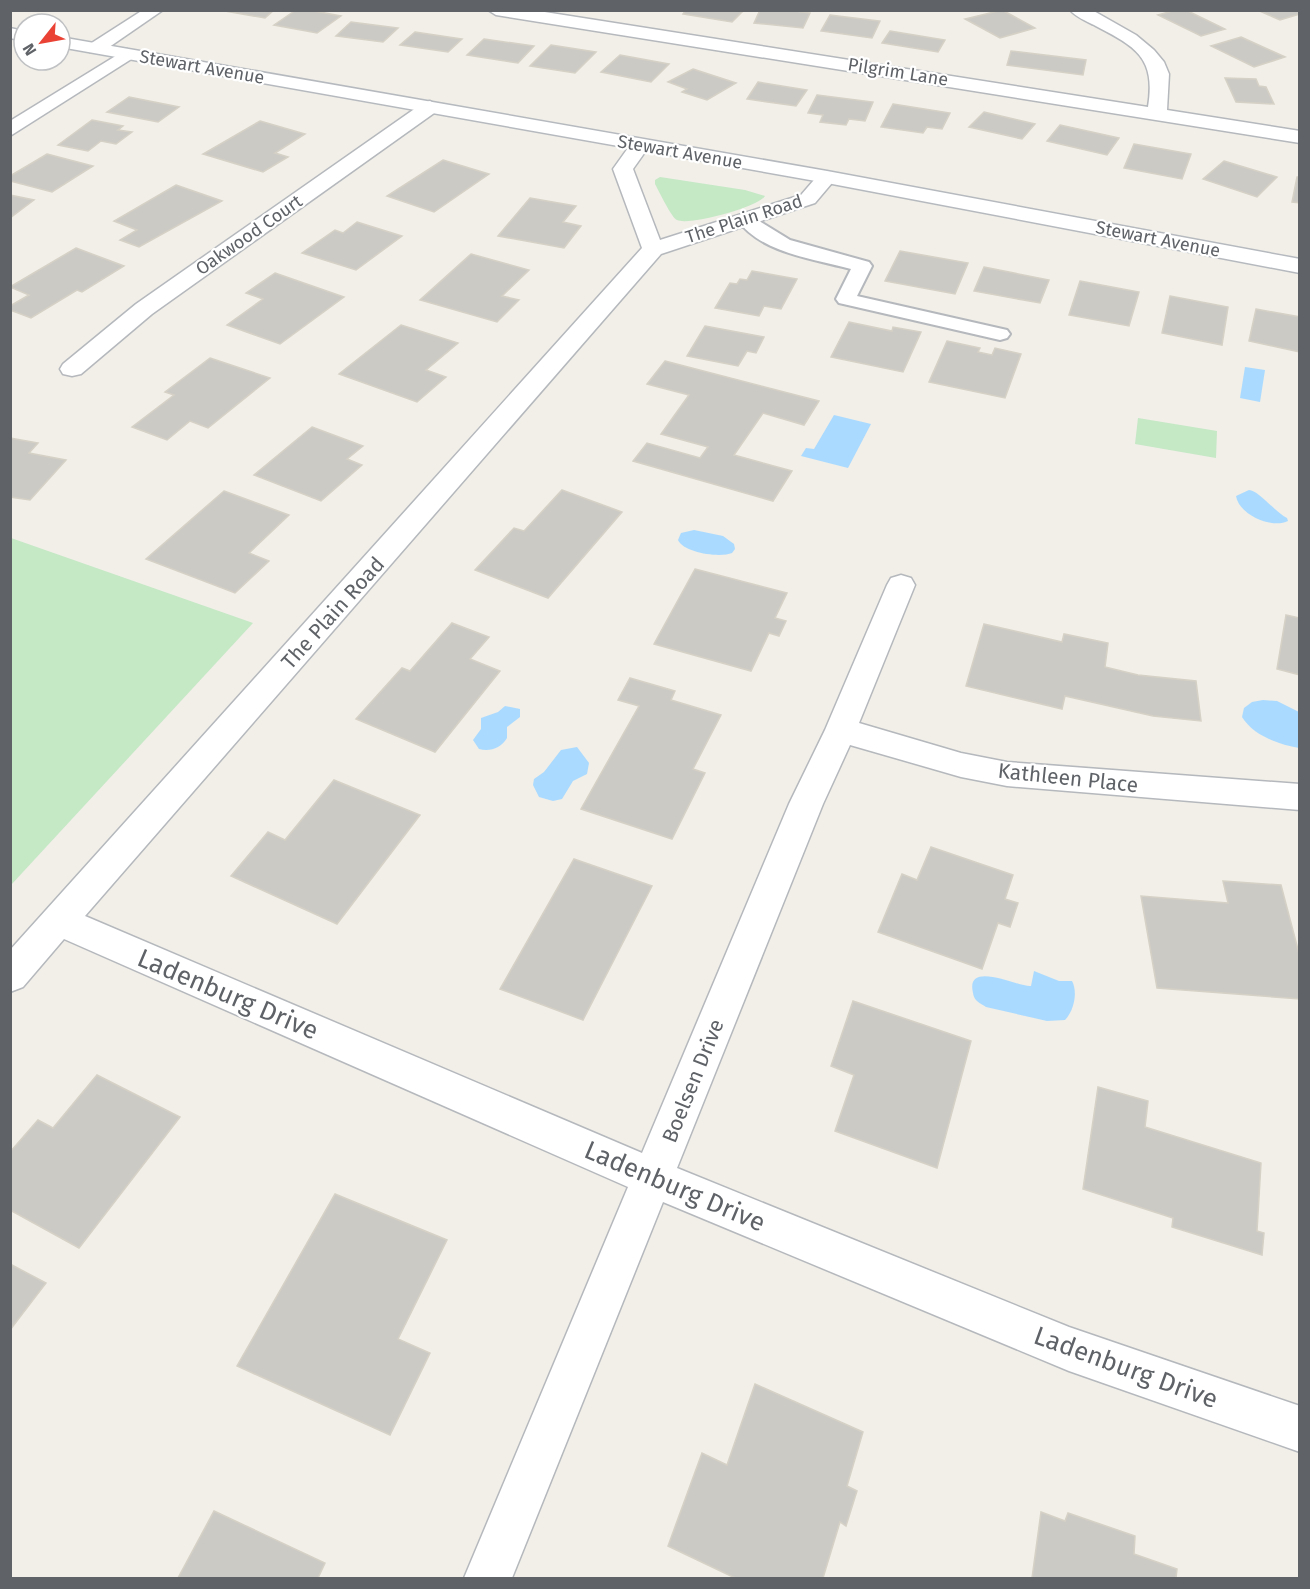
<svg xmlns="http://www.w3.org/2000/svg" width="1310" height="1589" viewBox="0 0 1310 1589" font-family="'Fira Sans',sans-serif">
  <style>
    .green { fill: #c5e8c5 }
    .water { fill: #aadaff }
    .building { fill: #cccac5; stroke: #d6d1c6; stroke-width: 1.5 }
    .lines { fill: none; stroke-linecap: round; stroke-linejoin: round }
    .lane-casing { stroke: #b5b8bc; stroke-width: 4 }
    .street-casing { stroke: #b5b8bc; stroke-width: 3 }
    .secondary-casing { stroke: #b6babf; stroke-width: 3 }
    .lane { fill: #fff; fill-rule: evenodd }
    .street { fill: #fff; fill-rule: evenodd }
    .secondary { fill: #fff; fill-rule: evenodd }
    .labels { text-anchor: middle; stroke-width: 4.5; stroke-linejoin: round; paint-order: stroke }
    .far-street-label { font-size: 18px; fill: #5f6368; stroke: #fff }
    .street-label { font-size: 21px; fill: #5f6368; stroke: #fff }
    .near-street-label { font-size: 26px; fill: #5f6368; stroke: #fff }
  </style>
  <rect width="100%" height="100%" fill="#f1efe8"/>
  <g class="green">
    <path d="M660,177l85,13 20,6c-6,11 -76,30 -88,24 -6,-3 -18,-29 -22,-36v-4z"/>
    <polygon points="1138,418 1217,431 1216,458 1135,444"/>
    <polygon points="11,538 253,623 11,885"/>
  </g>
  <g class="water">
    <polygon points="1245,367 1265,370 1260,402 1240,398"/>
    <polygon points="834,415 871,424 848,468 801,456 806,448 814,449"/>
    <path d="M1249,490c9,0 26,22 38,28l1,3c-16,8 -49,-6 -52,-25z"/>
    <path d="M694,530l29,6 11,8 1,5 -3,4c-12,5 -48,0 -54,-13l3,-7z"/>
    <path d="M1263,700l14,1 22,11v36c-21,-4 -45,-12 -57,-31l2,-9 8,-6z"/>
    <path d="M505,706l15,3v8l-13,10v11c-6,10 -17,14 -28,11l-6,-9 8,-11v-11l17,-6z"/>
    <polygon points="577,747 589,763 587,774 573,781 562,799 553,801 539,797 533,785 534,779 544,772 561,750"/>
    <path d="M1034,971l25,10h13c6,11 2,30 -7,39l-18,1 -61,-14c-6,-4 -12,-6 -13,-14 -8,-34 47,-5 58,-7z"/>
  </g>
  <g class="building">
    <polygon points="219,10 274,10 265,18"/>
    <polygon points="296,10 309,10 341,16 317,33 274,25"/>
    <polygon points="686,10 744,10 732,22 683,14"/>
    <polygon points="760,10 788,10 810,13 803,28 754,23"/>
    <polygon points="1002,10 1035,28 1000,38 965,19"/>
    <polygon points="1176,10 1186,10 1225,29 1201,36 1158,15"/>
    <polygon points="1268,10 1300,10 1300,14 1280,20 1262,12"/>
    <polygon points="830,15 880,21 872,38 821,31"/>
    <polygon points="351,22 398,28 383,42 336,36"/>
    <polygon points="890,31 945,40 938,52 882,43"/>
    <polygon points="415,32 462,39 448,52 400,45"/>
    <polygon points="1241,37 1285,57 1254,67 1211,46"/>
    <polygon points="484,39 534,46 518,63 467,55"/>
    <polygon points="551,45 596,52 575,73 530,66"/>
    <polygon points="1011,51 1086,60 1083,75 1007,65"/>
    <polygon points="620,55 669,64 651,82 601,72"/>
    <polygon points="693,69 736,83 707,100 682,92 687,89 668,82"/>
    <polygon points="1225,78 1256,79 1259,86 1266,87 1274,104 1236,102"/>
    <polygon points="758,82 807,90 796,106 747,99"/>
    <polygon points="817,95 873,102 865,121 849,119 846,125 820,122 823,115 808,113"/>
    <polygon points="129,97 179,107 158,122 107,112"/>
    <polygon points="893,104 950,113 942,129 927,127 923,133 881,127"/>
    <polygon points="984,112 1035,124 1022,139 969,127"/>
    <polygon points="92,120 123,126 118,130 132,132 116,144 101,141 88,151 58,145"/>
    <polygon points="260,121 305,134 275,153 288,157 263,172 203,154"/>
    <polygon points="1060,125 1119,138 1107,155 1047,141"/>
    <polygon points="1134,144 1191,154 1182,179 1124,168"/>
    <polygon points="47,154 93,166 52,192 10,181 10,176"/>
    <polygon points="443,160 489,174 434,212 387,196"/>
    <polygon points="1224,161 1277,177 1257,197 1203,179"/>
    <polygon points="1297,177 1300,177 1300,203 1292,202"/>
    <polygon points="176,185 222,201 139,247 120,240 137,230 114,221"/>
    <polygon points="10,195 34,200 10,218"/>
    <polygon points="530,198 576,206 563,222 581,226 564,248 498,236"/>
    <polygon points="357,222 402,236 356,270 302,253 335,230 343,233"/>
    <polygon points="76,248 124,266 82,292 77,290 31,318 10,310 10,306 29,295 10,287"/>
    <polygon points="900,251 968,263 955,294 885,281"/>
    <polygon points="471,254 529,270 502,296 519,300 497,322 420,300"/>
    <polygon points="984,267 1049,280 1040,303 974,291"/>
    <polygon points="752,271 797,279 781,309 764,306 759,316 715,308 730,283 737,284 740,279 747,280"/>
    <polygon points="275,273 344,297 280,344 227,325 263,299 246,293"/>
    <polygon points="1080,281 1139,292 1129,326 1069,315"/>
    <polygon points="1170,296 1228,307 1222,345 1162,333"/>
    <polygon points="1256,309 1300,317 1300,352 1249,341"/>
    <polygon points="849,322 892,331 893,327 921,332 903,372 831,357"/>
    <polygon points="401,325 458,343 426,370 446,377 417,402 339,374"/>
    <polygon points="705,326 764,337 756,353 747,351 738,366 687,356"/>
    <polygon points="947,341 980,348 978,352 992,355 995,348 1021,354 1005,398 929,382"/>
    <polygon points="210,358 270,378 208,428 190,421 167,440 132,427 174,395 165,392"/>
    <polygon points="665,361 819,401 804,425 763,413 734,455 792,471 773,501 633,461 647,443 700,458 708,447 661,434 689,395 647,384"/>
    <polygon points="312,427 363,446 347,459 362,465 321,501 254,475"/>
    <polygon points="10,438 38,443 29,453 66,460 30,500 10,497"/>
    <polygon points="562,490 622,512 548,598 475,570 514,528 524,531"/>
    <polygon points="224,491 289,515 249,553 269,561 235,593 146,559"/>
    <polygon points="695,569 787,593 775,618 786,621 779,636 769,633 751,671 654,644"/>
    <polygon points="1286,615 1300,618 1300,675 1277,669"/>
    <polygon points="452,623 489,637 470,659 500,671 435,752 356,719 402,668 410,671"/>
    <polygon points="984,624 1062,642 1064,634 1108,643 1105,667 1138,675 1196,681 1201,721 1153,716 1065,696 1062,709 966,686"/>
    <polygon points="630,678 675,691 671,700 721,715 693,769 705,773 672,839 581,809 639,706 618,700"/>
    <polygon points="334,780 420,815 337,924 231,876 268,832 285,840"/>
    <polygon points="931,847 1013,875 1005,899 1018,903 1010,927 998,923 982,969 878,932 902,874 917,880"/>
    <polygon points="574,859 652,886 583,1020 500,989"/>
    <polygon points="1223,881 1281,885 1300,957 1300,999 1157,988 1141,896 1228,903"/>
    <polygon points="853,1001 971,1041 937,1168 835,1131 854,1075 831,1066"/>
    <polygon points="97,1075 180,1117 79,1248 10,1210 10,1152 38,1120 53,1128"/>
    <polygon points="1098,1087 1148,1101 1145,1127 1261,1163 1257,1231 1264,1233 1262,1255 1172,1227 1173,1218 1083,1189"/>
    <polygon points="335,1194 447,1240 398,1339 430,1353 390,1435 237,1366"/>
    <polygon points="10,1264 46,1283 10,1330"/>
    <polygon points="755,1384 863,1432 847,1486 857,1491 846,1526 840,1522 823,1578 735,1578 668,1546 702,1453 727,1465"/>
    <polygon points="214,1511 325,1563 318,1578 178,1578"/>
    <polygon points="1041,1512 1065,1521 1068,1513 1135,1536 1134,1554 1177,1569 1176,1578 1032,1578"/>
  </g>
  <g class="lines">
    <g class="lane-casing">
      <path id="lane" d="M746,213l44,27 79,22 3,4 -15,30 150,34 3,4 -3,4 -7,2 -161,-37 -3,-4 15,-30c-37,-10 -91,-16 -114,-50z"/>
    </g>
    <g class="street-casing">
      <g id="street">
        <polygon points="143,10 163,10 102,52 90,52 87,48 90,44"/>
        <path d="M488,10h44l616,97c8,-50 -12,-60 -54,-82 -8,-4 -18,-8 -24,-15h22l44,25 18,15 10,12 5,12 -2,36 133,21v12l-804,-128z"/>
        <polygon points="127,49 136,54 133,58 10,136 10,121"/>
        <polygon points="430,101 439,107 437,111 152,314 81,374 72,376 63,374 60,369 63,364 136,304 423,103"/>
        <polygon points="640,139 647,141 650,145 633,169 660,240 801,195 820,173 834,173 837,177 815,203 661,254 85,916 642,1153 789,804 825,730 887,585 891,578 901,575 911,578 915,585 859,723 961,753 1007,762 1300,784 1300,810 1007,786 961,777 850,745 823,804 677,1168 1069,1327 1300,1406 1300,1452 1069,1371 663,1202 512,1578 464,1578 628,1187 64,939 23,987 10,992 10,950 642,248 613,169 633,141"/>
      </g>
    </g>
    <g class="secondary-casing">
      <g id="secondary">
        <polygon points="10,28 24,31 24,41 10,38"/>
        <polygon points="60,37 827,171 1300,259 1300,273 827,183 60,47"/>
      </g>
    </g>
    <use href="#lane" class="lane"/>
    <use href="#street" class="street"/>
    <use href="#secondary" class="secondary"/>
  </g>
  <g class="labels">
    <g class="far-street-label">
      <text transform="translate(202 67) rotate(10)" y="6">Stewart Avenue</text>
      <text transform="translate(898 72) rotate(9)" y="6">Pilgrim Lane</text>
      <text transform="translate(680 152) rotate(10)" y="6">Stewart Avenue</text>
      <text transform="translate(744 219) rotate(-18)" y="6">The Plain Road</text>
      <text transform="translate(249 235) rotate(-35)" y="6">Oakwood Court</text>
      <text transform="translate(1158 239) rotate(11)" y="6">Stewart Avenue</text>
    </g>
    <g class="street-label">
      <text transform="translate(333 613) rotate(-48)" y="7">The Plain Road</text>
      <text transform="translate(1068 778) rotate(6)" y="7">Kathleen Place</text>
      <text transform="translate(693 1081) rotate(-68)" y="7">Boelsen Drive</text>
    </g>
    <g class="near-street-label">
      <text transform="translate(228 994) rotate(23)" y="9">Ladenburg Drive</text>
      <text transform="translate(675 1186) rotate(23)" y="9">Ladenburg Drive</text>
      <text transform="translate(1126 1367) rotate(20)" y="9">Ladenburg Drive</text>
    </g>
  </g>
  <rect width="1310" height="1589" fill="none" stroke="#5f6368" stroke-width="24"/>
  <g transform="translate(42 42) rotate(239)"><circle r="28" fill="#ffffff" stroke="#bfc1c3" stroke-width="1.5"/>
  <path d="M0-4.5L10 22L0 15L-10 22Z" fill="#ea4335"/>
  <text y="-9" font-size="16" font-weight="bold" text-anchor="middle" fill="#5f6368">N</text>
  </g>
</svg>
